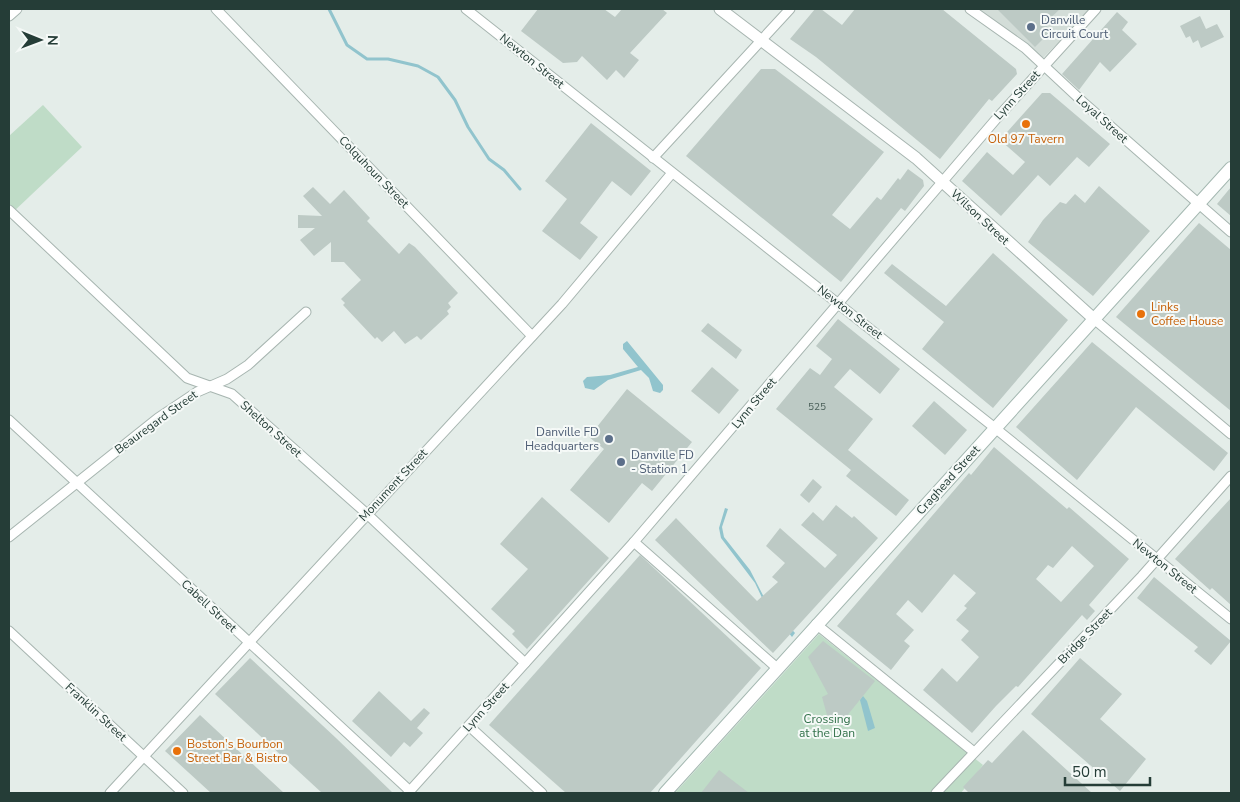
<svg xmlns="http://www.w3.org/2000/svg" width="1240" height="802" viewBox="0 0 1240 802" font-family="'Nunito Sans',sans-serif">
  <style>
    .built { fill: #d3ddd8 }
    .green { fill: #bfdcc7 }
    .water { fill: #91c4cd }
    .lines { fill: none; stroke-linecap: round; stroke-linejoin: round }
    .stream { stroke: #91c4cd; stroke-width: 3 }
    .building { fill: #bdcac5; fill-rule: evenodd }
    .minor-casing { stroke: #a7b5b0; stroke-width: 11 }
    .tertiary-casing { stroke: #a7b5b0; stroke-width: 13 }
    .secondary-casing { stroke: #a4b8b1; stroke-width: 14 }
    .minor { stroke: #fff; stroke-width: 9 }
    .tertiary { stroke: #fff; stroke-width: 11 }
    .secondary { stroke: #fff; stroke-width: 12 }
    .service-dot { fill: #5c6f8a; stroke: #f5f9f7; stroke-width: 2 }
    .food-dot { fill: #e8710a; stroke: #f5f9f7; stroke-width: 2 }
    .labels { text-anchor: middle; stroke-width: 4; stroke-linejoin: round; paint-order: stroke }
    .number-label { font-size: 10px; fill: #4b605a }
    .service-label { font-size: 12px; fill: #4e5e75; stroke: #f5f9f7; text-anchor: start }
    .street-label { font-size: 12px; fill: #253d37; stroke: #f5f9f7 }
    .food-label { font-size: 12px; fill: #c56008; stroke: #f5f9f7; text-anchor: start }
    .park-label { font-size: 12px; fill: #32714a; stroke: #f5f9f7 }
  </style>
  <rect width="100%" height="100%" fill="#e4ede9"/>
  <polygon class="built" points="978,9 1091,9 1043,58"/>
  <g class="green">
    <polygon points="43,105 82,147 12,213 9,210 9,136"/>
    <polygon points="819,634 983,765 961,793 675,793"/>
  </g>
  <g class="water">
    <polygon points="627,341 663,385 663,390 660,393 653,391 649,378 641,370 608,380 594,390 585,388 583,381 587,377 610,375 638,367 623,349 623,344"/>
    <polygon points="725,508 728,509 722,527 724,537 750,570 766,601 795,633 792,637 764,602 755,583 721,538 719,528"/>
    <polygon points="863,696 867,701 875,728 868,731 860,700"/>
  </g>
  <g class="lines">
    <polyline class="stream" points="329,9 347,45 367,59 388,59 418,66 438,77 455,100 468,127 489,159 504,170 520,189"/>
  </g>
  <g class="building">
    <polygon points="538,9 604,9 615,17 622,9 662,9 667,13 630,53 639,60 624,78 616,70 607,80 582,56 577,62 563,63 521,31"/>
    <polygon points="815,9 821,9 842,25 855,9 942,9 1016,69 1017,74 992,101 989,99 940,159 816,57 790,39"/>
    <polygon points="997,9 1060,9 1044,24 1052,30 1035,47"/>
    <polygon points="1117,12 1128,22 1122,30 1137,44 1110,72 1100,62 1079,90 1062,74"/>
    <polygon points="1200,16 1206,29 1217,24 1224,37 1201,48 1198,40 1193,43 1190,36 1186,38 1180,26"/>
    <polygon points="761,69 775,69 884,152 832,215 850,229 877,197 881,200 898,178 900,180 908,169 923,180 924,186 905,211 901,208 841,282 686,156"/>
    <polygon points="1042,93 1050,93 1110,144 1089,167 1077,157 1050,186 1038,175 1001,216 962,181 987,152 1013,175 1025,162 1000,140"/>
    <polygon points="591,123 651,171 631,196 612,181 580,223 598,237 580,260 542,231 567,199 545,181"/>
    <polygon points="1099,186 1150,231 1093,296 1028,242 1043,220 1060,202 1066,204 1075,194 1085,203"/>
    <polygon points="313,187 330,204 344,190 370,218 367,221 399,254 409,243 415,247 458,293 448,303 451,307 447,311 449,314 421,340 417,336 405,344 394,331 382,342 377,337 375,339 343,305 345,303 341,299 361,280 344,262 331,262 331,242 314,256 300,240 315,228 298,228 298,215 322,216 303,196"/>
    <polygon points="1231,187 1231,216 1217,204"/>
    <polygon points="1199,223 1231,250 1231,411 1116,317"/>
    <polygon points="993,253 1068,320 993,408 922,349 944,322 884,273 892,264 946,306"/>
    <polygon points="838,319 900,369 880,394 850,369 834,387 873,419 848,450 909,500 896,516 846,476 851,470 776,409 810,368 820,375 832,359 816,346"/>
    <polygon points="708,323 742,350 736,359 701,331"/>
    <polygon points="1092,342 1228,453 1214,471 1136,407 1077,480 1016,427"/>
    <polygon points="712,367 739,390 719,414 691,391"/>
    <polygon points="627,389 692,442 652,491 642,483 609,523 570,490 604,449 589,437"/>
    <polygon points="934,401 967,430 945,455 912,426"/>
    <path d="M994,447l73,62 2,-2 60,52 -40,46 6,6 -8,9 -5,-5 -64,72 -2,-1 -20,20 -24,27 -49,-43 19,-22 15,14 22,-25 -18,-17 8,-9 -13,-11 11,-12 -3,-2 12,-13 -22,-19 -32,39 -14,-13 -12,14 18,16 -10,11 6,5 -19,24 -54,-44 132,-153 2,2zM1072,546l22,20 -33,36 -25,-23 12,-14 5,3z"/>
    <polygon points="813,479 822,487 809,503 800,495"/>
    <polygon points="542,497 609,558 527,649 512,634 515,631 491,609 528,569 500,544"/>
    <polygon points="1231,498 1231,605 1212,588 1210,590 1175,559"/>
    <polygon points="836,505 852,518 854,516 878,538 773,653 655,540 676,518 757,601 778,582 772,577 785,563 766,546 780,528 825,568 837,555 801,525 813,512 823,521"/>
    <polygon points="640,555 761,668 650,793 566,793 489,725"/>
    <polygon points="1154,577 1231,641 1211,665 1194,651 1198,647 1137,598"/>
    <polygon points="823,641 875,681 842,722 830,726 822,697 828,694 808,657"/>
    <polygon points="250,658 336,738 393,793 322,793 244,721 215,694"/>
    <polygon points="1080,658 1122,694 1100,719 1146,759 1120,791 1031,714"/>
    <polygon points="379,691 411,721 424,708 430,713 417,728 423,733 410,747 404,742 391,757 352,721"/>
    <polygon points="200,715 229,742 284,793 211,793 165,751"/>
    <polygon points="1023,730 1092,793 969,793 963,787 988,760 992,763"/>
    <polygon points="719,770 749,793 701,793"/>
  </g>
  <g class="lines">
    <g class="minor-casing">
      <g id="minor">
        <polyline points="216,9 532,336"/>
        <polyline points="466,9 995,428 1231,619"/>
        <polyline points="970,9 1025,48 1085,104 1231,232"/>
        <polyline points="9,16 17,9"/>
        <polyline points="653,158 790,9"/>
        <polyline points="9,210 187,378 232,394 366,513 525,663"/>
        <polyline points="1094,319 1231,434"/>
        <polyline points="9,420 410,791"/>
        <polyline points="9,537 158,418 197,392 227,379 248,365 306,312"/>
        <polyline points="634,542 777,668"/>
        <polyline points="816,624 974,752"/>
        <polyline points="9,631 183,793"/>
        <polyline points="469,726 542,793"/>
        <polyline points="110,793 562,304 672,173"/>
        <polyline points="408,793 634,542 997,118 1096,9"/>
        <polyline points="936,793 1142,576 1231,476"/>
      </g>
    </g>
    <g class="tertiary-casing">
      <polyline id="tertiary" points="720,9 916,158 1094,319"/>
    </g>
    <g class="secondary-casing">
      <polyline id="secondary" points="665,793 1231,168"/>
    </g>
    <use href="#minor" class="minor"/>
    <use href="#tertiary" class="tertiary"/>
    <use href="#secondary" class="secondary"/>
  </g>
  <g class="service-dot">
    <circle cx="1031" cy="27" r="5"/>
    <circle cx="609" cy="439" r="5"/>
    <circle cx="621" cy="462" r="5"/>
  </g>
  <g class="food-dot">
    <circle cx="1026" cy="124" r="5"/>
    <circle cx="1141" cy="314" r="5"/>
    <circle cx="177" cy="751" r="5"/>
  </g>
  <g class="labels">
    <g class="number-label">
      <text x="817" y="410">525</text>
    </g>
    <g class="service-label">
      <text x="1041" y="24">Danville<tspan x="1041" dy="14">Circuit Court</tspan></text>
      <text x="599" y="436" text-anchor="end">Danville FD<tspan x="599" dy="14">Headquarters</tspan></text>
      <text x="631" y="459">Danville FD<tspan x="631" dy="14">- Station 1</tspan></text>
    </g>
    <g class="street-label">
      <text transform="translate(532 61) rotate(39)" y="4">Newton Street</text>
      <text transform="translate(1017 95) rotate(-48)" y="4">Lynn Street</text>
      <text transform="translate(1102 119) rotate(42)" y="4">Loyal Street</text>
      <text transform="translate(374 172) rotate(46)" y="4">Colquhoun Street</text>
      <text transform="translate(980 217) rotate(43)" y="4">Wilson Street</text>
      <text transform="translate(850 312) rotate(38)" y="4">Newton Street</text>
      <text transform="translate(754 403) rotate(-50)" y="4">Lynn Street</text>
      <text transform="translate(156 422) rotate(-36)" y="4">Beauregard Street</text>
      <text transform="translate(271 429) rotate(42)" y="4">Shelton Street</text>
      <text transform="translate(948 480) rotate(-48)" y="4">Craghead Street</text>
      <text transform="translate(393 485) rotate(-47)" y="4">Monument Street</text>
      <text transform="translate(1165 566) rotate(39)" y="4">Newton Street</text>
      <text transform="translate(209 606) rotate(43)" y="4">Cabell Street</text>
      <text transform="translate(1085 636) rotate(-46)" y="4">Bridge Street</text>
      <text transform="translate(486 707) rotate(-48)" y="4">Lynn Street</text>
      <text transform="translate(96 712) rotate(43)" y="4">Franklin Street</text>
    </g>
    <g class="food-label">
      <text x="1026" y="143" text-anchor="middle">Old 97 Tavern</text>
      <text x="1151" y="311">Links<tspan x="1151" dy="14">Coffee House</tspan></text>
      <text x="187" y="748">Boston's Bourbon<tspan x="187" dy="14">Street Bar &amp; Bistro</tspan></text>
    </g>
    <g class="park-label">
      <text x="827" y="723">Crossing<tspan x="827" dy="14">at the Dan</tspan></text>
    </g>
  </g>
  <rect width="1240" height="802" fill="none" stroke="#253d37" stroke-width="20"/>
  <g transform="translate(40 40) rotate(91)" stroke="#f5f9f7" stroke-width="4" paint-order="stroke">
  <path d="M0-4L9 19L0 12L-9 19Z" fill="#253d37"/>
  <text y="-8" font-size="14" font-weight="bold" text-anchor="middle" fill="#253d37">N</text>
  </g>
  <path d="M1065 777v8h85v-8" fill="none" stroke="#253d37" stroke-width="2.5"/>
  <text x="1072" y="777" font-size="15" fill="#253d37" stroke="#f5f9f7" stroke-width="4" paint-order="stroke">50 m</text>
</svg>
